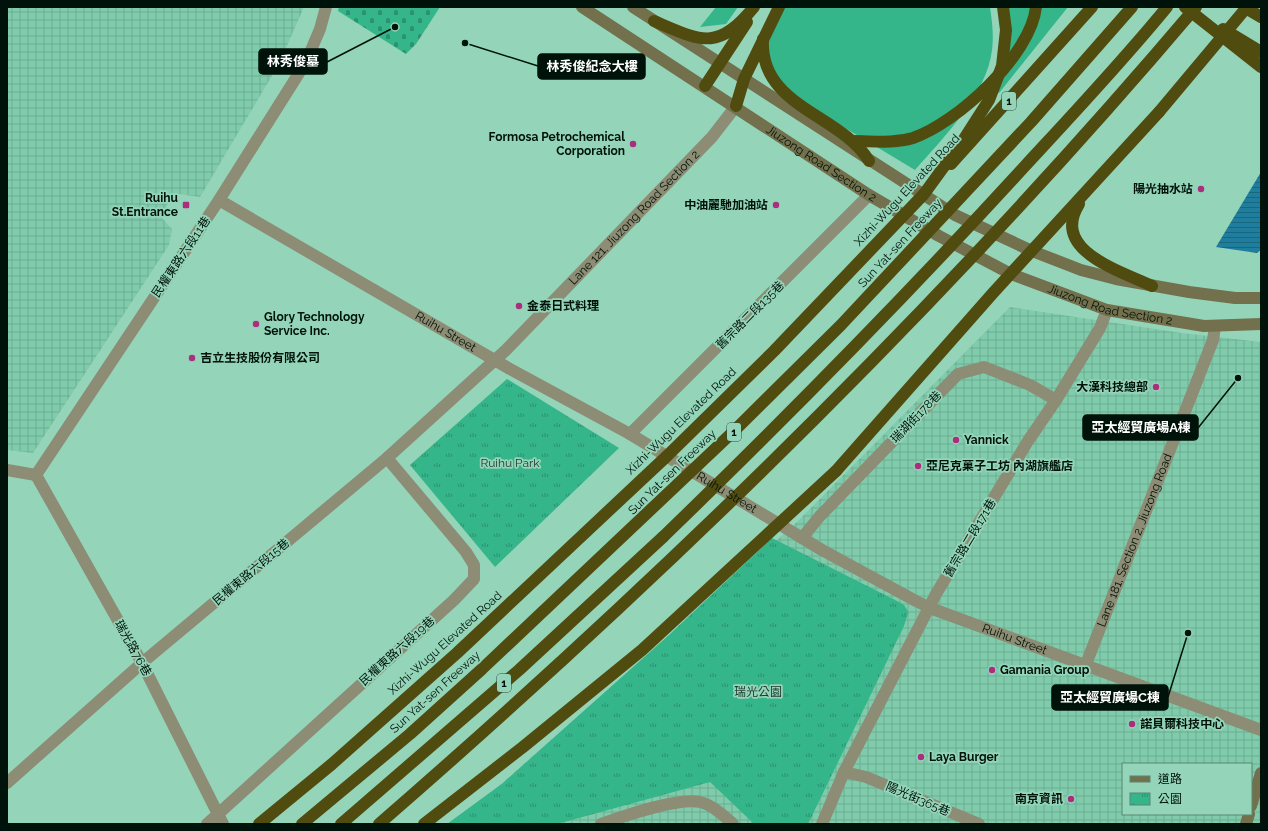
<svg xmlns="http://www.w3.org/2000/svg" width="1268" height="831" viewBox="0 0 1268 831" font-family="Raleway,'Noto Sans TC',sans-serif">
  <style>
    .industrial { fill: url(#industrial-grid); fill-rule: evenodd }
    .grass { fill: #34b58a }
    .cemetery { fill: url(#cemetery-stones) }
    .park { fill: url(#park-tufts) }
    .water { fill: url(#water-rules) }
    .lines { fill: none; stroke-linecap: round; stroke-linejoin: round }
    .street { stroke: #8d8c74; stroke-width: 12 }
    .secondary { stroke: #73714d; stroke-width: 12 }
    .highway { stroke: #504c10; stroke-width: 12 }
    .highway-bridge { stroke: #504c10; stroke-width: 12 }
    .poi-dot { fill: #ab2d7e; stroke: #94d5b9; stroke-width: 1.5 }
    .labels { text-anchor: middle; stroke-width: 3.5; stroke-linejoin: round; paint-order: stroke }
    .shield { fill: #94d5b9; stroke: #2c4d3e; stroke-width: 1 }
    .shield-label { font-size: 11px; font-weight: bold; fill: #00130a }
    .poi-label { font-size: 12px; font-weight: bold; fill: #00130a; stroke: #94d5b9; text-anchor: start }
    .street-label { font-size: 12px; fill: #00130a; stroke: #94d5b9 }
    .park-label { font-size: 12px; fill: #203b30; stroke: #94d5b9 }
    .leader { fill: none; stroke: #00130a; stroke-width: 1.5 }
    .callout-dot { fill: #00130a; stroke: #94d5b9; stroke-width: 1.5 }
    .callout { fill: #00130a; stroke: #00130a; stroke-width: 1.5 }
    .callout-label { font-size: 13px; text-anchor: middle; font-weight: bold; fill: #fff }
  </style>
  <defs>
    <pattern id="industrial-grid" width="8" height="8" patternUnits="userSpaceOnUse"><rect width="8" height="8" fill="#80cbab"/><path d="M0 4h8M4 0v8" fill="none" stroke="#6dad92"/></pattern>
    <pattern id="cemetery-stones" width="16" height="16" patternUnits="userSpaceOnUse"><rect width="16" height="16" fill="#34b58a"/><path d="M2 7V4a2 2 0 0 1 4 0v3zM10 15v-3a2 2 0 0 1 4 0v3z" fill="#2a926f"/></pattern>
    <pattern id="park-tufts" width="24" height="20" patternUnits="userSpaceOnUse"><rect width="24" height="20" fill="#34b58a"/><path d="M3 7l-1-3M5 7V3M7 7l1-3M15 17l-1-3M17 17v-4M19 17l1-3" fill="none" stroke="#2a926f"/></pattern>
    <pattern id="water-rules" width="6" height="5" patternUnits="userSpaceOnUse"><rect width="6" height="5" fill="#1f7e9e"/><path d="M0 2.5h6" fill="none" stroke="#19667f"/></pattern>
  </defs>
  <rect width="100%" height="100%" fill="#94d5b9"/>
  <g class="industrial">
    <polygon points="7,7 304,7 279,64 200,197 172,193 162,218 172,229 169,245 33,453 7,450"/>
    <path d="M1010,307l172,26 79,9v482h-805l340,-301zM1123,764h128v50h-128z"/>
  </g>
  <g class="grass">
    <polygon points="716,7 738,7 726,24 700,27"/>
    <path d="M782,7h208c2,14 4,29 2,43 -5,44 -49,88 -77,120l-118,-71 -23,-18 -11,-43z"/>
    <polygon points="1001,7 1068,7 999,93 995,91 1003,61"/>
  </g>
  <polygon class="cemetery" points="339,7 440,7 416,44 406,54 338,11"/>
  <g class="park">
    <polygon points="507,379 619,448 495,567 410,465"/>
    <polygon points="772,538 899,602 904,605 909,613 908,613 904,626 808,824 752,824 751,821 710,782 557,824 447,824 503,783 669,635"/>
  </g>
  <polygon class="water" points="1261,172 1261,250 1257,253 1216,247"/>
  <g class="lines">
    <g class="street">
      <path id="s1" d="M219,200l291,169 120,65 192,116 94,51 14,7 331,122"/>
      <polyline points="630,434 869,195"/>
      <polyline points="7,470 36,475"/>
      <polyline points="36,475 219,200 306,62 320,29 326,7"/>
      <polyline points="36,475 142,663 223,824"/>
      <polyline points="802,538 820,516 958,374 984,367 1030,385 1056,400"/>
      <path id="s2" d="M1086,664l127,-324 2,-13"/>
      <polyline points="844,772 936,594 1028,441 1056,400 1100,328 1107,310"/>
      <path id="s3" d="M7,783l135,-120 245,-205 119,-108 206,-213 24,-31"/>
      <polyline points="207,824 454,600 474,579 474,565 466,552 387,458"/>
      <path d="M601,824c23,-8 77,-27 99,-22 13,3 24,14 33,22"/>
      <polyline points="822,824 844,772 866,777 979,824"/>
    </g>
    <g class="secondary">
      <path id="s4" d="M582,7l287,188 70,41 72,38 96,36 97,16 57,-2"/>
      <polyline points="633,7 955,215 1032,251 1081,270 1116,279 1189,292 1235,298 1261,298"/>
      <polyline points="1251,806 1261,773"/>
      <polyline points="1246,824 1249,814"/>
    </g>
    <g class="highway">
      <polyline points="1185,7 1261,67"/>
      <polyline points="1244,7 1261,17"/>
      <path d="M654,21c47,20 63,31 100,-14"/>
      <polyline points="1223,29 1261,52"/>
      <path d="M763,39c-4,68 78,75 106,122"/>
      <polyline points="705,86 747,22"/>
      <polyline points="736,106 744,79 779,7"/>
      <path d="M853,141c20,0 40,3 60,-3 44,-15 118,-83 123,-131"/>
      <polyline points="951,164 1092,7"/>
      <path d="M1079,204c-29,47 42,67 73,82"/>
      <polyline points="836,471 993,293 1159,112"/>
      <polyline points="341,824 519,670 663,537"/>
    </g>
    <g class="highway-bridge">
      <polyline points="1159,112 1247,7"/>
      <path d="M663,537c124,-120 245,-243 362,-371 48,-52 97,-104 142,-159"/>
      <polyline points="259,824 332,764 457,653 668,455 774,351 924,194 964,139 989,100 1002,66 1006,30 1003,7"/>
      <polyline points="302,824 410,734 482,669 735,430 841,325 1031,122 1132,7"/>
      <path d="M379,824c291,-253 567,-522 817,-817"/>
      <polyline points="424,824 523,747 642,650 836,471"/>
    </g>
  </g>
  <g class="poi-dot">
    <circle cx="633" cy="144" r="4"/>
    <circle cx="1201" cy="189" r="4"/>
    <rect x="182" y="201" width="8" height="8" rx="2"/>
    <circle cx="776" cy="205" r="4"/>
    <circle cx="519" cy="306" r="4"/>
    <circle cx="256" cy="324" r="4"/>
    <circle cx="192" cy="358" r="4"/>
    <circle cx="1156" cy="387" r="4"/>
    <circle cx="956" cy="440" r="4"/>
    <circle cx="918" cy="466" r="4"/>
    <circle cx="992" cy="670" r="4"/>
    <circle cx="1132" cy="724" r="4"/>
    <circle cx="921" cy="757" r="4"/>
    <circle cx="1071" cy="799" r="4"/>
  </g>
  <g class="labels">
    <g class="shield">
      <rect x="1002" y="92" width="14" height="18" rx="3"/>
      <rect x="727" y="423" width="14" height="18" rx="3"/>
      <rect x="497" y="674" width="14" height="18" rx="3"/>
    </g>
    <g class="shield-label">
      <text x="1009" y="105">1</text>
      <text x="734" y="436">1</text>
      <text x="504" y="687">1</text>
    </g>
    <g class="poi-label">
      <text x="625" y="141" text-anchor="end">Formosa Petrochemical<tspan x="625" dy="14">Corporation</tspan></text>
      <text x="1193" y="193" text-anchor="end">陽光抽水站</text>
      <text x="178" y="202" text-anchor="end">Ruihu<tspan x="178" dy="14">St.Entrance</tspan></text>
      <text x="768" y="209" text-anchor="end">中油麗馳加油站</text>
      <text x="527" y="310">金泰日式料理</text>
      <text x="264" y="321">Glory Technology<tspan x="264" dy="14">Service Inc.</tspan></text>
      <text x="200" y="362">吉立生技股份有限公司</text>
      <text x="1148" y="391" text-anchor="end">大漢科技總部</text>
      <text x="964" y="444">Yannick</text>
      <text x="926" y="470">亞尼克菓子工坊 內湖旗艦店</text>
      <text x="1000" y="674">Gamania Group</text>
      <text x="1140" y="728">諾貝爾科技中心</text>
      <text x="929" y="761">Laya Burger</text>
      <text x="1063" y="803" text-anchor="end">南京資訊</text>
    </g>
    <g class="street-label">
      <text dy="4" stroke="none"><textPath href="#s4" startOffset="286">Jiuzong Road Section 2</textPath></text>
      <text transform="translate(907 190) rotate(-47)" y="4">Xizhi-Wugu Elevated Road</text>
      <text dy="4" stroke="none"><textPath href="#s3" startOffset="845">Lane 121, Jiuzong Road Section 2</textPath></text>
      <text transform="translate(900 243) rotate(-47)" y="4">Sun Yat-sen Freeway</text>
      <text transform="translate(181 257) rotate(-56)" y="4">民權東路六段11巷</text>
      <text dy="4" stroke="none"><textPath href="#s4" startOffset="610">Jiuzong Road Section 2</textPath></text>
      <text transform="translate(750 315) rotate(-45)" y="4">舊宗路二段135巷</text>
      <text dy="4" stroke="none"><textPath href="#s1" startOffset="262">Ruihu Street</textPath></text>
      <text transform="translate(916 417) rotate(-46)" y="4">瑞湖街178巷</text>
      <text transform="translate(681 421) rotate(-44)" y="4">Xizhi-Wugu Elevated Road</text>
      <text transform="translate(672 472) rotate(-44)" y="4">Sun Yat-sen Freeway</text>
      <text dy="4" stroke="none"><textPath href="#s1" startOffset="586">Ruihu Street</textPath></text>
      <text transform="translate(970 538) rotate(-59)" y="4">舊宗路二段171巷</text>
      <text dy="4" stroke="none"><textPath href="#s2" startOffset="133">Lane 181, Section 2, Jiuzong Road</textPath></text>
      <text transform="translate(251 572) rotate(-40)" y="4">民權東路六段15巷</text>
      <text dy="4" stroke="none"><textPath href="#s1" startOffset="910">Ruihu Street</textPath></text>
      <text transform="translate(445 643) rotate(-42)" y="4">Xizhi-Wugu Elevated Road</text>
      <text transform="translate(133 648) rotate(61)" y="4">瑞光路76巷</text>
      <text transform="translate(397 651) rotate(-42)" y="4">民權東路六段19巷</text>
      <text transform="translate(435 692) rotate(-42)" y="4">Sun Yat-sen Freeway</text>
      <text transform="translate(918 799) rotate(23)" y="4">陽光街365巷</text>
    </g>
    <g class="park-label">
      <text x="510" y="467">Ruihu Park</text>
      <text x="758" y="696">瑞光公園</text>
    </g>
  </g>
  <path class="leader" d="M395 27L327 62M465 43L538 66M1238 378L1198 428M1188 633L1168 697"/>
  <g class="callout-dot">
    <circle cx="395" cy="27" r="4"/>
    <circle cx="465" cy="43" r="4"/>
    <circle cx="1238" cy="378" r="4"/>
    <circle cx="1188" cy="633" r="4"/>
  </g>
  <g class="callout">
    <rect x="259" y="49" width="68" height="25" rx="4"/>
    <rect x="538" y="54" width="107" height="25" rx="4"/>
    <rect x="1083" y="415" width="115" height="25" rx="4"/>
    <rect x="1052" y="685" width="116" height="25" rx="4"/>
  </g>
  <g class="callout-label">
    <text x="293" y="66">林秀俊墓</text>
    <text x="592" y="71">林秀俊紀念大樓</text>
    <text x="1141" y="432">亞太經貿廣場A棟</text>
    <text x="1110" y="702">亞太經貿廣場C棟</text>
  </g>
  <rect width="1268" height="831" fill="none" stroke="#00130a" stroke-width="16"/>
  <rect x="1122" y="763" width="130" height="52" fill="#94d5b9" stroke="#598773"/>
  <rect x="1130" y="776" width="20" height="6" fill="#73714d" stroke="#598773"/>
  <text x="1158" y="783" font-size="12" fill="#00130a">道路</text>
  <rect x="1130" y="793" width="20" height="12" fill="url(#park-tufts)" stroke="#598773"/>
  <text x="1158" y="803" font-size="12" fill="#00130a">公園</text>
</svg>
